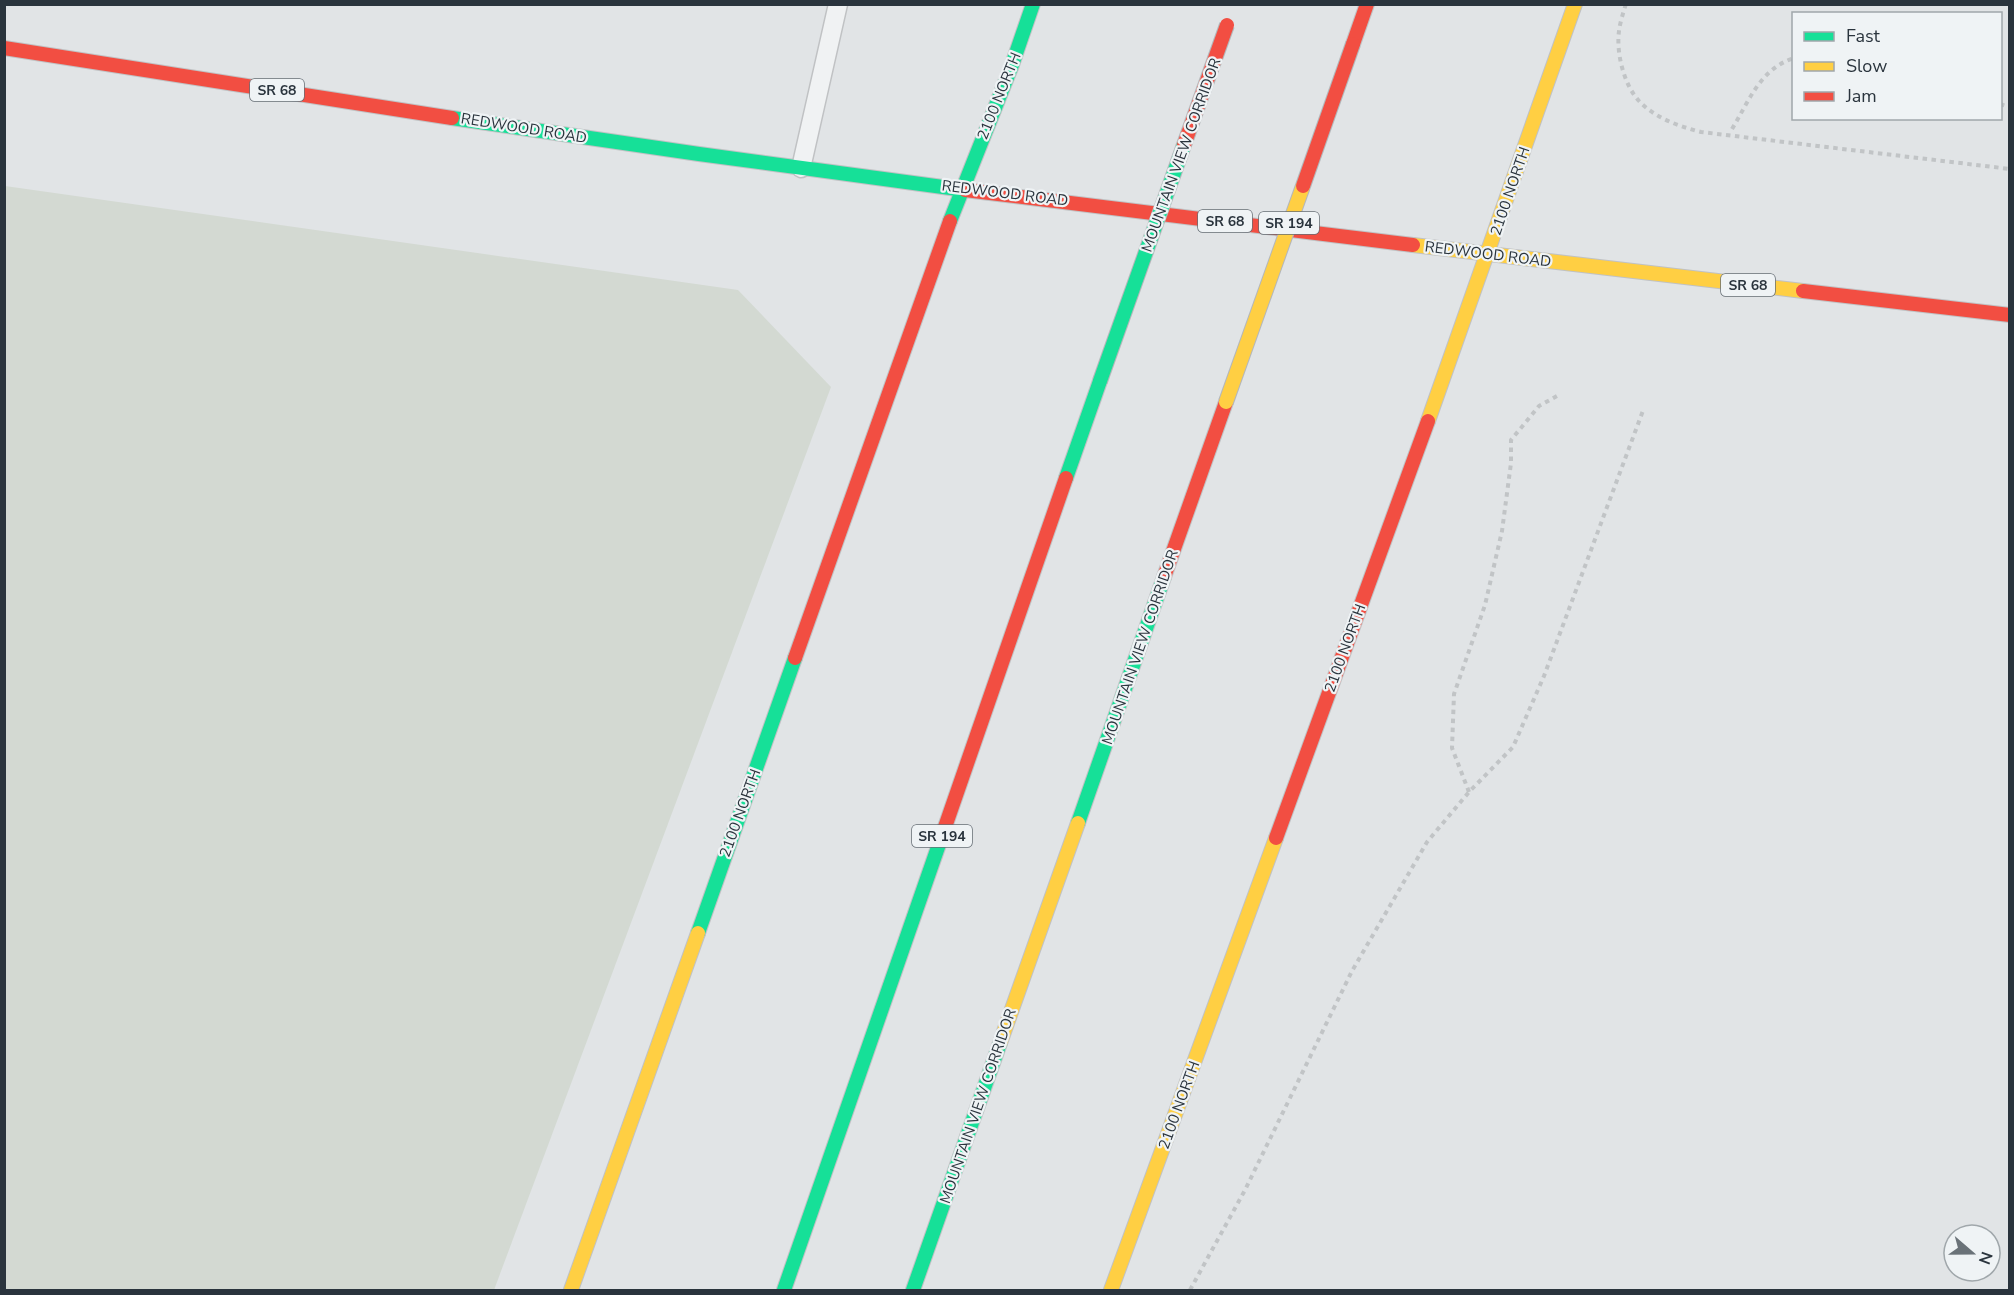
<svg xmlns="http://www.w3.org/2000/svg" width="2014" height="1295" viewBox="0 0 2014 1295" font-family="'Nunito Sans',sans-serif">
  <style>
    .green { fill: #d3d9d2 }
    .lines { fill: none; stroke-linecap: round; stroke-linejoin: round }
    .lane-casing { stroke: #c0c2c4; stroke-width: 21 }
    .fast-casing { stroke: #c0c2c4; stroke-width: 16 }
    .slow-casing { stroke: #c0c2c4; stroke-width: 16 }
    .jam-casing { stroke: #c0c2c4; stroke-width: 16 }
    .path { stroke: #c1c4c6; stroke-width: 4; stroke-dasharray: 4.5 4.5; stroke-linecap: butt }
    .lane { stroke: #f0f2f3; stroke-width: 18 }
    .fast { stroke: #16e098; stroke-width: 14 }
    .slow { stroke: #ffcf43; stroke-width: 14 }
    .jam { stroke: #f24e42; stroke-width: 14 }
    .fast-bridge-casing { stroke: #b4b7ba; stroke-width: 16; stroke-linecap: butt }
    .slow-bridge-casing { stroke: #b4b7ba; stroke-width: 16; stroke-linecap: butt }
    .jam-bridge-casing { stroke: #b4b7ba; stroke-width: 16; stroke-linecap: butt }
    .fast-bridge { stroke: #16e098; stroke-width: 14 }
    .slow-bridge { stroke: #ffcf43; stroke-width: 14 }
    .jam-bridge { stroke: #f24e42; stroke-width: 14 }
    .labels { text-anchor: middle; stroke-width: 4.5; stroke-linejoin: round; paint-order: stroke }
    .shield { fill: #eff3f5; stroke: #656d74; stroke-width: 1.5 }
    .shield-label { font-size: 14px; font-weight: bold; fill: #2a343d }
    .street-label { font-size: 15px; fill: #2a343d; stroke: #eff3f5 }
  </style>
  <rect width="100%" height="100%" fill="#e1e4e6"/>
  <polygon class="green" points="5,186 738,290 831,387 494,1290 5,1290"/>
  <g class="lines">
    <g class="lane-casing">
      <polyline id="lane" points="801,168 838,4"/>
    </g>
    <g class="fast-casing">
      <g id="fast">
        <polyline points="452,118 699,154 965,190"/>
        <polyline points="950,221 1012,65 1033,4"/>
        <polyline points="1066,478 1100,381"/>
        <polyline points="1078,823 1164,577"/>
        <polyline points="698,933 795,658"/>
        <polyline points="784,1290 945,827"/>
        <polyline points="913,1290 1000,1043"/>
      </g>
    </g>
    <g class="slow-casing">
      <g id="slow">
        <polyline points="1413,245 1803,291"/>
        <polyline points="1428,421 1575,4"/>
        <polyline points="1000,1043 1078,823"/>
        <polyline points="571,1290 698,933"/>
        <polyline points="1111,1290 1276,838"/>
      </g>
    </g>
    <g class="jam-casing">
      <g id="jam">
        <polyline points="1353,44 1367,4"/>
        <polyline points="4,48 452,118"/>
        <polyline points="965,190 1413,245"/>
        <polyline points="1803,291 2010,315"/>
        <polyline points="1164,577 1226,402"/>
        <polyline points="795,658 950,221"/>
        <polyline points="945,827 1066,478"/>
        <polyline points="1276,838 1428,421"/>
      </g>
    </g>
    <g class="path">
      <path d="M1626,4c-3,9 -6,19 -7,27 -3,22 5,54 20,70 16,17 39,25 62,31l309,37"/>
      <polyline points="2000,104 2010,107"/>
      <path d="M1732,129c17,-28 28,-60 62,-71"/>
      <polyline points="1469,792 1452,748 1454,694 1485,605 1502,531 1511,463 1511,440 1539,406 1557,396"/>
      <polyline points="1190,1290 1245,1190 1352,971 1427,842 1469,792 1513,747 1544,676 1644,408"/>
    </g>
    <use href="#lane" class="lane"/>
    <use href="#fast" class="fast"/>
    <use href="#slow" class="slow"/>
    <use href="#jam" class="jam"/>
    <g class="fast-bridge-casing">
      <polyline id="fast-bridge" points="1100,381 1184,145"/>
    </g>
    <g class="slow-bridge-casing">
      <polyline id="slow-bridge" points="1226,402 1303,186"/>
    </g>
    <g class="jam-bridge-casing">
      <g id="jam-bridge">
        <polyline points="1184,145 1227,25"/>
        <polyline points="1303,186 1353,44"/>
      </g>
    </g>
    <use href="#fast-bridge" class="fast-bridge"/>
    <use href="#slow-bridge" class="slow-bridge"/>
    <use href="#jam-bridge" class="jam-bridge"/>
  </g>
  <g class="labels">
    <g class="shield">
      <rect x="250" y="79" width="54" height="22" rx="4.5"/>
      <rect x="1198" y="210" width="54" height="22" rx="4.5"/>
      <rect x="1259" y="212" width="60" height="22" rx="4.5"/>
      <rect x="1721" y="274" width="54" height="22" rx="4.5"/>
      <rect x="912" y="825" width="60" height="22" rx="4.5"/>
    </g>
    <g class="shield-label">
      <text x="277" y="95">SR 68</text>
      <text x="1225" y="226">SR 68</text>
      <text x="1289" y="228">SR 194</text>
      <text x="1748" y="290">SR 68</text>
      <text x="942" y="841">SR 194</text>
    </g>
    <g class="street-label">
      <text transform="translate(999 96) rotate(-68)" y="5">2100 NORTH</text>
      <text transform="translate(524 128) rotate(9)" y="5">REDWOOD ROAD</text>
      <text transform="translate(1181 155) rotate(-70)" y="5">MOUNTAIN VIEW CORRIDOR</text>
      <text transform="translate(1510 191) rotate(-71)" y="5">2100 NORTH</text>
      <text transform="translate(1005 193) rotate(7)" y="5">REDWOOD ROAD</text>
      <text transform="translate(1488 254) rotate(7)" y="5">REDWOOD ROAD</text>
      <text transform="translate(1140 647) rotate(-71)" y="5">MOUNTAIN VIEW CORRIDOR</text>
      <text transform="translate(1345 648) rotate(-70)" y="5">2100 NORTH</text>
      <text transform="translate(740 813) rotate(-70)" y="5">2100 NORTH</text>
      <text transform="translate(1179 1105) rotate(-70)" y="5">2100 NORTH</text>
      <text transform="translate(978 1106) rotate(-71)" y="5">MOUNTAIN VIEW CORRIDOR</text>
    </g>
  </g>
  <rect width="2014" height="1295" fill="none" stroke="#2a343d" stroke-width="12"/>
  <rect x="1792" y="12" width="210" height="108" fill="#eff3f5" stroke="#a0a7ab" stroke-width="1.5"/>
  <rect x="1804" y="32" width="30" height="9" fill="#16e098" stroke="#a0a7ab" stroke-width="1.5"/>
  <text x="1846" y="42" font-size="18" fill="#2a343d">Fast</text>
  <rect x="1804" y="62" width="30" height="9" fill="#ffcf43" stroke="#a0a7ab" stroke-width="1.5"/>
  <text x="1846" y="72" font-size="18" fill="#2a343d">Slow</text>
  <rect x="1804" y="92" width="30" height="9" fill="#f24e42" stroke="#a0a7ab" stroke-width="1.5"/>
  <text x="1846" y="102" font-size="18" fill="#2a343d">Jam</text>
  <g transform="translate(1972 1253) rotate(110)"><circle r="28" fill="#eff3f5" stroke="#a0a7ab" stroke-width="1.5"/>
  <path d="M0-4.5L10 22L0 15L-10 22Z" fill="#6a7278"/>
  <text y="-9" font-size="16" font-weight="bold" text-anchor="middle" fill="#2a343d">N</text>
  </g>
</svg>
